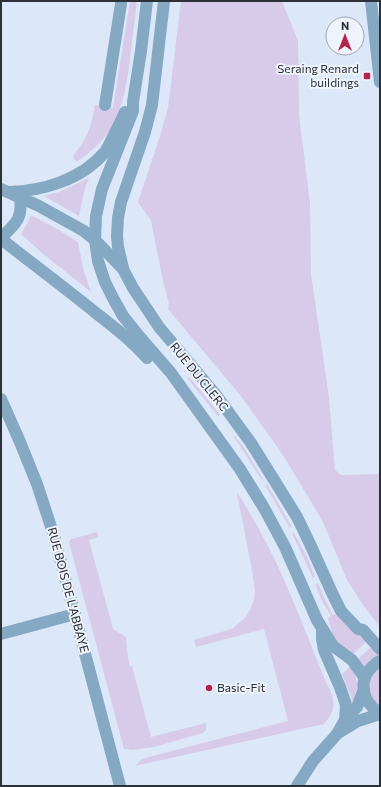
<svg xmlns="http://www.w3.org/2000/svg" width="381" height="787" viewBox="0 0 381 787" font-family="Commissioner,sans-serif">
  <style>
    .green { fill: #d8cbe9 }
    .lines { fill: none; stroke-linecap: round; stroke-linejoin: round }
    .minor { stroke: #85a9c2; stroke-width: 12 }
    .poi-dot { fill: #b5244f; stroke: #eff4fc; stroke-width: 1.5 }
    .labels { text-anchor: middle; stroke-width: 4; stroke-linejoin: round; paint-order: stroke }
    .poi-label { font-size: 12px; fill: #2c3037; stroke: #eff4fc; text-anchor: end }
    .street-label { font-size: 12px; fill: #2c3037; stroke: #eff4fc }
  </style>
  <rect width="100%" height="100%" fill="#dce7fa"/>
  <g class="green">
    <path d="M130,1h7c-2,16 -4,33 -6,49 -3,28 -7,59 -23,83 -9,12 -20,21 -32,29l-3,-6c14,-18 18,-27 22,-51l18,3z"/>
    <polygon points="181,1 282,1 298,41 299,115 310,203 311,274 329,397 335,470 341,475 380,474 380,627 363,605 347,580 323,522 286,460 271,438 240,395 168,309 169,304 163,281 151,221 138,202 160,136 168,108"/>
    <polygon points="89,178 85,188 79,216 44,196 59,192"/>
    <polygon points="31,215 57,229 78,242 84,272 91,292 42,253 21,234 27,224"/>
    <polygon points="189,377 201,391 220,415 218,416 188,379"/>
    <polygon points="235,436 245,449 263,479 262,480 234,437"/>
    <polygon points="267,484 292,527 290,528 265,485"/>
    <path d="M237,493c8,10 13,21 19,31 29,50 48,105 70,158 9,17 12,26 -2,42l-189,42 7,-7 18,-5 128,-33 -24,-92 -68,18 -2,-7 38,-11 13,-11 6,-10 3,-9 1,-8 -3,-21z"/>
    <polygon points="97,532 98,537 89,540 113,629 126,637 128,658 130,666 132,666 151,737 206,723 206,730 203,733 154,747 133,750 124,749 69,542 71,539 75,538"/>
    <polygon points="292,533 294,533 307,557 315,577 313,578"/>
    <polygon points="318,583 325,600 333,615 336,614 366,642 352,655 342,648 333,637 328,618 331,616 322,601 315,584"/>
    <polygon points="371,647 379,655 370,660 363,669 358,659"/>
    <path d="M351,666c8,16 8,22 0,39l-3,-4 4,-2 -10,-25z"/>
    <path d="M380,668v38c-9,-8 -16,-20 -7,-32 2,-2 5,-4 7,-6z"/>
  </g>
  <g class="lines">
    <g class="minor">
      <polyline points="147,1 141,51 133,102 133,111 102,189 96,216 95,240 98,261 105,282 113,298 123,316 139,336 171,373 240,469 264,508 285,547 317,620 333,646 352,660 364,677"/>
      <polyline points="371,1 380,82"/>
      <polyline points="105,105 121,4 121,1"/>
      <polyline points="1,189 39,206 84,231 95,240 123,269 133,288 159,327 216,395 251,443 266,467 297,517 310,544 333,595 341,611 358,629 363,630 380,649"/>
      <path d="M9,192c33,-1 72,-12 95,-39 3,-3 4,-7 6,-10 5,-10 10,-20 15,-31"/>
      <path d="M1,238c14,-14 22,-19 19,-40"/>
      <path d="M1,239c32,25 64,49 95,74 18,14 36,28 51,45"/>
      <polyline points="123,268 118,247 117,236 118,218 121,202 145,132 152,105 164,1"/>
      <polyline points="1,399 20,442 37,484 54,536 120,786"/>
      <polyline points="322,629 322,639 324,650 340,687 346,705 345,720"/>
      <polyline points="1,634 75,614"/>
      <path d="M380,661c-3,1 -5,3 -8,6 -15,14 -9,36 8,46"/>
      <polyline points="340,732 358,721 380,714"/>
      <polyline points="297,786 313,761 337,734 345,720 357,707 364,689"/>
    </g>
  </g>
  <g class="poi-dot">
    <rect x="363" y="72" width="8" height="8" rx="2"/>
    <circle cx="209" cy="688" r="4"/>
  </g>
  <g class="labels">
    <g class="poi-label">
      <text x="359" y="73">Seraing Renard<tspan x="359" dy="14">buildings</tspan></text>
      <text x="217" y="692" text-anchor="start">Basic-Fit</text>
    </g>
    <g class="street-label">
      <text transform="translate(199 377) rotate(51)" y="4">RUE DU CLERC</text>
      <text transform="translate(68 590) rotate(75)" y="4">RUE BOIS DE L'ABBAYE</text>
    </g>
  </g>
  <rect width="381" height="787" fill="none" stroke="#2c3037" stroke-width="4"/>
  <g transform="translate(345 36)"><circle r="19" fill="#eff4fc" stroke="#a1a6ad"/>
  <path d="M0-3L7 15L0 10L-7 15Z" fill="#b5244f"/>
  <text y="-6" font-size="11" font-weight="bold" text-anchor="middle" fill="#2c3037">N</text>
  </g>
</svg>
